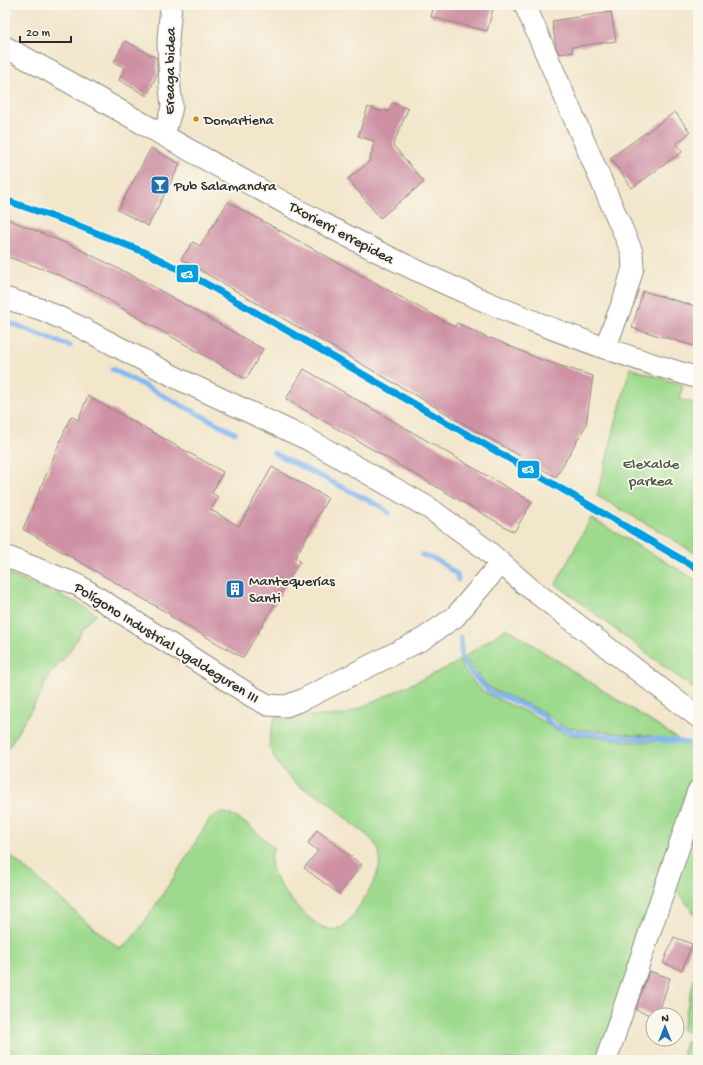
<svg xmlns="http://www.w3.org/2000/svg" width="703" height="1065" viewBox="0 0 703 1065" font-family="'Gochi Hand',sans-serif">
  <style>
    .green { fill: #9eda8e; stroke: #64825c }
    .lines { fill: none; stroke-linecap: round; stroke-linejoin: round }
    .stream { stroke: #81b7f0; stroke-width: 5 }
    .building { fill: #ce91a4 }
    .minor-casing { stroke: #8e887b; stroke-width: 23 }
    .minor { stroke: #fff; stroke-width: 21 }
    .rail-1-casing { stroke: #fbf7ec; stroke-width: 10 }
    .rail-1 { stroke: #009de0; stroke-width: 7 }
    .bus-dot { fill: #ce8d09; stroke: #fbf7ec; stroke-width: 1.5 }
    .labels { text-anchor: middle; stroke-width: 3.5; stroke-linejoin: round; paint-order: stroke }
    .bus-label { font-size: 14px; fill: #2b2b2b; stroke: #fbf7ec; text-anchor: start }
    .street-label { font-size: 15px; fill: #2b2b2b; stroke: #fbf7ec }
    .poi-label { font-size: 15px; fill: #2b2b2b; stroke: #fbf7ec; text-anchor: start }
    .park-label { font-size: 15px; fill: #485744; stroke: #fbf7ec }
    .line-badge { stroke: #fbf7ec; stroke-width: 1.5 }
    .badge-label { font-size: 11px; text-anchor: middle; font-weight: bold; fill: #fff }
  </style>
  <rect width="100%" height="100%" fill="#fbf7ec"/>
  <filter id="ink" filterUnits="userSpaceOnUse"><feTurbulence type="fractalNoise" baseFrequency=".025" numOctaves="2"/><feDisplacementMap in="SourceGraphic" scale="8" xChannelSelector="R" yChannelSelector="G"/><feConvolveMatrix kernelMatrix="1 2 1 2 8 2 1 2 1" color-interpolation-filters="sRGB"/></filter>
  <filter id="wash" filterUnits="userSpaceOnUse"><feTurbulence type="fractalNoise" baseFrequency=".012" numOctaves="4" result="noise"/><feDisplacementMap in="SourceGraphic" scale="16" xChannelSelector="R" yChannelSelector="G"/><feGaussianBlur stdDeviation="0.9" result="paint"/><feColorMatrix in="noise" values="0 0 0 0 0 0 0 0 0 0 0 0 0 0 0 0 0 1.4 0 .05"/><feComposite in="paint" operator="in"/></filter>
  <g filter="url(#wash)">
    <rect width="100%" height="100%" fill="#f2e6cb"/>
    <g class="green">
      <polygon points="630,368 683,385 680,399 698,404 698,555 654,528 597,496"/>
      <polygon points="591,518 698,581 698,692 556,584"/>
      <polygon points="5,573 80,604 96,614 84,627 67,655 49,675 39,697 5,753"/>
      <path d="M507,628l191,124v31l-99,277h-594v-209l83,72 32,26 7,-5 12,-14 37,-56 33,-54c4,-3 7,-7 13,-7 14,-1 41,25 52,35 -4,8 -4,17 0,26 7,17 45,65 66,54 8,-4 17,-18 22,-26 7,-11 17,-27 18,-41 0,-6 -1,-12 -5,-17 -7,-10 -18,-16 -27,-24 -8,-6 -15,-14 -23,-20 -8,-6 -16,-8 -24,-13 -13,-9 -28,-25 -31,-40 -2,-10 3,-21 5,-30l69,-2 109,-50 6,-5 5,10 12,15 8,7 18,9 31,14 23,15 12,5 29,2 36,5h21l-1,-6 -20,-1 -36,-4 -13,-1 -14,-2 -11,-4 -14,-11 -9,-5 -40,-17 -7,-4 -7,-7 -18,-23z"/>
      <polygon points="698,811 698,919 672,883"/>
      <polygon points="698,962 698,1036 682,1030"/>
      <polygon points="686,1042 693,1042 698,1047 698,1060 681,1060"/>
    </g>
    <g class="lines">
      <g class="stream">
        <polyline points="5,321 70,346"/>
        <polyline points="112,369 235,433"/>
        <polyline points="274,453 380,506 389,513"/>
        <polyline points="422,555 437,560 457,574 458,580"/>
        <polyline points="461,637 461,658 473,675 487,689 494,694 502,696 542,714 549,722 556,727 572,732 628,738 655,739 689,743"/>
      </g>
    </g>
    <g id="blocks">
      <g class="building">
        <polygon points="434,5 494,5 487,31 431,17"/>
        <polygon points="611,12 616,41 572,47 573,52 559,54 556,47 552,21"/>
        <polygon points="125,41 157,58 157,74 147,96 119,80 125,68 114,62"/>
        <polygon points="392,103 408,109 393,145 424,182 380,218 348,179 370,161 374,141 358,136 368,107 382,112 384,110 388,112"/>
        <polygon points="675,112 690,132 676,144 682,152 632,188 610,158"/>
        <polygon points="151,148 180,164 148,226 118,210"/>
        <polygon points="228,202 455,327 457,323 490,339 491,338 542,360 593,376 586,425 556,477 181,259 193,242 200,246"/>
        <polygon points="5,218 75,247 145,282 263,349 246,379 128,312 93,290 52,272 5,256"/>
        <polygon points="643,291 698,307 698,347 632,328"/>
        <polygon points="304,369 532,502 514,532 286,399"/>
        <polygon points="88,396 223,472 212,493 218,497 211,510 239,526 272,467 328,498 295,558 300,561 243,658 170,616 171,615 23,529 71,416 78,420"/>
        <polygon points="317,830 362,865 339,894 304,868 318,851 308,843"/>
        <polygon points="674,937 692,944 682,970 663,963"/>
        <polygon points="649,971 670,978 658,1015 650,1015 636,1010"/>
      </g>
    </g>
  </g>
  <g filter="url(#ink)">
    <use href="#blocks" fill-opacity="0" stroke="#8e887b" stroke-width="1"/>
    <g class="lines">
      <g class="minor-casing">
        <g id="minor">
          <polyline points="525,5 632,252 633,268 624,299 605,348"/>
          <path d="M5,47c109,58 215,123 325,180 117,62 241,114 368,151"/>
          <polyline points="164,135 171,111 172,106 170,88 168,40 171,5"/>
          <polyline points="5,298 43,310 80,327 181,380 309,440 429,508 484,548 526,585 698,717"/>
          <polyline points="5,556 78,585 253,697 268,705 286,706 302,700 423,639 455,617 501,563"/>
          <polyline points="606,1060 698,791"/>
        </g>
      </g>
      <use href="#minor" class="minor"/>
      <g class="rail-1-casing">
        <polyline id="rail-1" points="5,200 74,224 149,254 203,282 548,481 698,569"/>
      </g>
      <use href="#rail-1" class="rail-1"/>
    </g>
  </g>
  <defs>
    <g id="bar-square" transform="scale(1)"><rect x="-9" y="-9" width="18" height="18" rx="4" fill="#1f6fb2" stroke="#fbf7ec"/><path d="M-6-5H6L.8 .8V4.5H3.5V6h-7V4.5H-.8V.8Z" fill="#fff"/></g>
    <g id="building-square" transform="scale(1)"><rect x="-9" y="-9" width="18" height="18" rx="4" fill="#1f6fb2" stroke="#fbf7ec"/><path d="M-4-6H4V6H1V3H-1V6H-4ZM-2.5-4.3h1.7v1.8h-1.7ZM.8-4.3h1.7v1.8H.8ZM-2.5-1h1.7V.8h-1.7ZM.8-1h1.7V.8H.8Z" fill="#fff"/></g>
  </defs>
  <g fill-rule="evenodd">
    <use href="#bar-square" x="160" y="185"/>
    <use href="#building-square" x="235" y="589"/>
  </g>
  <circle class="bus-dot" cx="196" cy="119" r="3.5"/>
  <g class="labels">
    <g class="bus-label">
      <text x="204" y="124">Domartiena</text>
    </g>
    <g class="street-label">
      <text transform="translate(169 71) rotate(-89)" y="5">Ereaga bidea</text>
      <text transform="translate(342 232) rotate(28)" y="5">Txorierri errepidea</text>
      <text transform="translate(167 642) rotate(32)" y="5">Polígono Industrial Ugaldeguren III</text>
    </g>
    <g class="poi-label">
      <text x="174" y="190">Pub Salamandra</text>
      <text x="249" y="585">Mantequerías<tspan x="249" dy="17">Santi</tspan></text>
    </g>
    <g class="park-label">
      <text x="651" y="468">Elexalde<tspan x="651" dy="17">parkea</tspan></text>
    </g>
  </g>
  <g class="line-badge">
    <rect x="176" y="264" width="23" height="19" rx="4" fill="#009de0"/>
    <rect x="517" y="460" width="23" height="19" rx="4" fill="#009de0"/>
  </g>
  <g class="badge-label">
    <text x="187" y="278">E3</text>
    <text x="528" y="473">E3</text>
  </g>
  <rect width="703" height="1065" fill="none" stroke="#fbf7ec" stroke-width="20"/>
  <g transform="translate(665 1027)"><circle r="19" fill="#fbf7ec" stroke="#a8a59f"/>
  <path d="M0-3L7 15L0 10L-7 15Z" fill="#1f6fb2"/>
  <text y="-6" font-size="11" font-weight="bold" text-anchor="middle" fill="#2b2b2b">N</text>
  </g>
  <path d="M20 36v6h51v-6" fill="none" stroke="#2b2b2b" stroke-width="2"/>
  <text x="26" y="36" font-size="12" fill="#2b2b2b" stroke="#fbf7ec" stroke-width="3" paint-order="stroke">20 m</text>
</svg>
